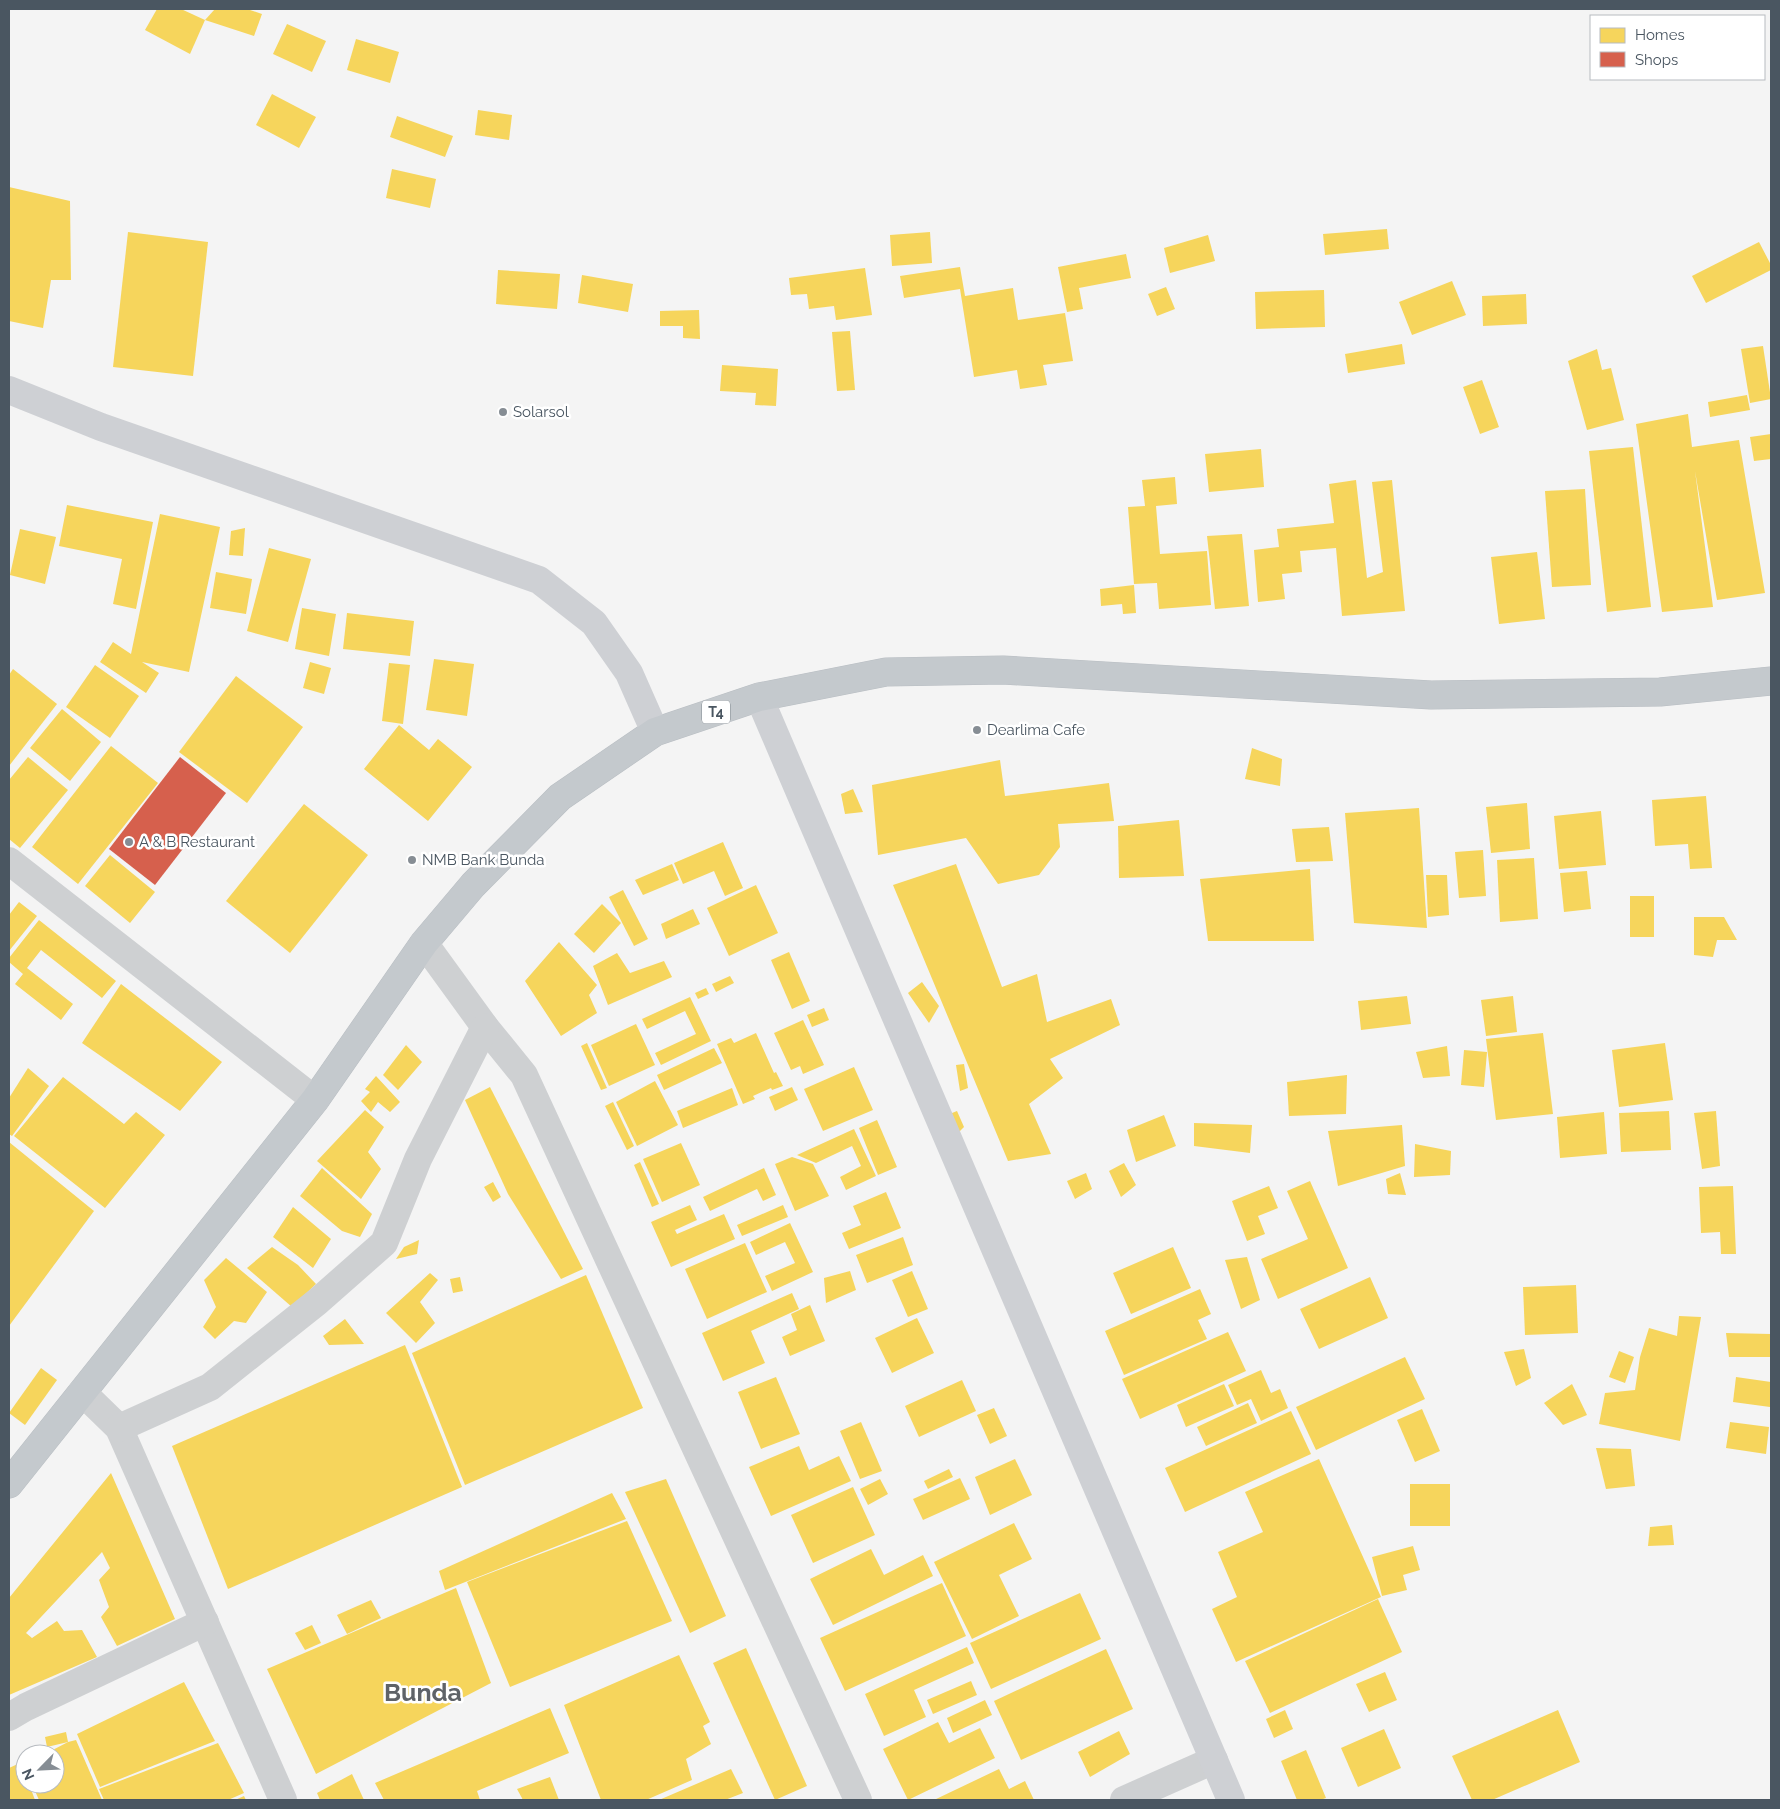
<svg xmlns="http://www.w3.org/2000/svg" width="1780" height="1809" viewBox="0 0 1780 1809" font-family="Raleway,sans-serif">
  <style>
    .homes { fill: #f6d55c }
    .shops { fill: #d6604d }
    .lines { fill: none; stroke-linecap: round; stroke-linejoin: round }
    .trunk-casing { stroke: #b9bec3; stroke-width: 29 }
    .minor { stroke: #ced0d2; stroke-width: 28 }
    .secondary { stroke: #ced0d4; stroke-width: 28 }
    .trunk { stroke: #c4c9cd; stroke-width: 28 }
    .poi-dot { fill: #868d94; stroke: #fff; stroke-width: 2 }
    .labels { text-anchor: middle; stroke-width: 5; stroke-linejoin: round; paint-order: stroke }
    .shield { fill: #fff; stroke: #808990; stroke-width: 1 }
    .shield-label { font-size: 14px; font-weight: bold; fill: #4a5661 }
    .poi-label { font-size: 15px; fill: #4a5661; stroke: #fff; text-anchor: start }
    .town-label { font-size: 25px; font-weight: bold; fill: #5f6368; stroke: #fff }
  </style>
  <rect width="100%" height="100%" fill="#f4f4f4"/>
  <g class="homes">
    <polygon points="157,9 181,9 205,20 190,54 145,30"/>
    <polygon points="215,9 247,9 262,14 254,36 205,20"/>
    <polygon points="287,24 326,41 312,72 273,54"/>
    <polygon points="356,39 399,52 390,83 347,70"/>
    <polygon points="272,94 316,117 299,148 256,125"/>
    <polygon points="478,110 512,115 509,140 475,135"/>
    <polygon points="397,116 453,136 445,157 390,137"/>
    <polygon points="392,169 436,179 430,208 386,198"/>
    <polygon points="9,187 70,201 71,280 51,280 43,328 9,321"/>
    <polygon points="1387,229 1389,249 1325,255 1323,234"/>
    <polygon points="128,232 208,242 193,376 113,367"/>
    <polygon points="930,232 932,263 892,266 890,235"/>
    <polygon points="1208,235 1215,261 1170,273 1164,248"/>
    <polygon points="1759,242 1771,265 1771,270 1706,303 1692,276"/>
    <polygon points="1126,254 1131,278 1079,288 1083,309 1067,312 1058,267"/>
    <polygon points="960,267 965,296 1013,288 1018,320 1065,313 1073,361 1043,365 1047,385 1020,389 1017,370 974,377 960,289 904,298 900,276"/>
    <polygon points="865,268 872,315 836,320 834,306 809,309 807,294 791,295 789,278"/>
    <polygon points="498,270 560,274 557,309 496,304"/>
    <polygon points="582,275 633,284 628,312 578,303"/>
    <polygon points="1452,281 1466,315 1412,335 1399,302"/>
    <polygon points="1166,287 1175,309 1157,316 1148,294"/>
    <polygon points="1324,290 1325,327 1256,329 1255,292"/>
    <polygon points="1526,294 1527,324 1483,326 1482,296"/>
    <polygon points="699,310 700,339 683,338 683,326 660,326 660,311"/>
    <polygon points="850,331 855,390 837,391 832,332"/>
    <polygon points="1402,344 1405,364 1348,373 1345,354"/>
    <polygon points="1763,346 1771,399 1750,403 1741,349"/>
    <polygon points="1597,349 1602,370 1611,368 1624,420 1587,430 1568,361"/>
    <polygon points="722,365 778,369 776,406 755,405 756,393 720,391"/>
    <polygon points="1482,380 1499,427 1480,434 1463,387"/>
    <polygon points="1747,395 1750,410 1710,417 1708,402"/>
    <polygon points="1688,414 1692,447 1739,440 1765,593 1717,600 1695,471 1713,607 1662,612 1636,424"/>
    <polygon points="1771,434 1771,459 1754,461 1750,437"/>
    <polygon points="1633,447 1651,607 1607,612 1589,451"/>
    <polygon points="1261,449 1264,487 1209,492 1205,454"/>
    <polygon points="1175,477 1177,504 1156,506 1160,554 1207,551 1211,605 1159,609 1157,583 1134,584 1128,507 1145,506 1142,480"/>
    <polygon points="1356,480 1367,578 1383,572 1372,482 1392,480 1405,611 1342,616 1336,548 1300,551 1302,572 1282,574 1285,599 1258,602 1254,550 1279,547 1277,529 1334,523 1329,484"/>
    <polygon points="1585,489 1591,585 1552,587 1545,491"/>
    <polygon points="67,505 153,522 136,609 113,604 122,559 59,546"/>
    <polygon points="160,514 220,527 189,672 142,662 159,673 146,693 100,662 113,642 131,654"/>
    <polygon points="245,528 243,556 229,555 231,531"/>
    <polygon points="20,529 56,537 45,584 10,575"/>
    <polygon points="1242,534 1249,606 1215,609 1207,536"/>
    <polygon points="269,548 311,559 288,642 247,631"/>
    <polygon points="1537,552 1545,619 1499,624 1491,557"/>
    <polygon points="216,572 252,579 246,614 210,608"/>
    <polygon points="1134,585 1136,613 1123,614 1122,604 1101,606 1100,589"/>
    <polygon points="302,608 336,614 329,656 295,649"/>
    <polygon points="347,613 414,621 410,656 343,649"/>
    <polygon points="434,659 474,664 467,716 426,710"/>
    <polygon points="310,662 331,668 324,694 303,688"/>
    <polygon points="389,663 410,665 403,724 382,721"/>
    <polygon points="95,665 139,696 110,738 66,707"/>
    <polygon points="13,669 57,704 9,766 9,675"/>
    <polygon points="236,676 303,727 247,803 179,752"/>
    <polygon points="62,709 101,742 70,781 30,748"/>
    <polygon points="399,725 429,750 438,739 472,767 428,821 364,769"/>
    <polygon points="111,746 158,783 78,884 32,847"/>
    <polygon points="1252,748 1282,759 1280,786 1245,779"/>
    <polygon points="28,757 68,790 20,848 9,839 9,780"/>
    <polygon points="1000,760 1005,796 1109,783 1114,821 1058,824 1060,847 1039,875 998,884 966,838 878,855 872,785"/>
    <polygon points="853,789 863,812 845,814 841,794"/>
    <polygon points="1706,796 1712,868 1690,869 1688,844 1655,846 1652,800"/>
    <polygon points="1527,803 1530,849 1491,853 1486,807"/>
    <polygon points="304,804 368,855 290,953 226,901"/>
    <polygon points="1419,808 1427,928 1354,923 1345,813"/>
    <polygon points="1601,811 1606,865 1559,869 1554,816"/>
    <polygon points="1179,820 1184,876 1119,878 1118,826"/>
    <polygon points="1329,827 1333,861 1296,862 1292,829"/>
    <polygon points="723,842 743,888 725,896 714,871 683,884 674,863"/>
    <polygon points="1483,850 1486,896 1459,898 1455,852"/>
    <polygon points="110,855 155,892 130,923 85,886"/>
    <polygon points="1534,858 1538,919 1500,922 1497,860"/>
    <polygon points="672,864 679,880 643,895 635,880"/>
    <polygon points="956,864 1002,987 1037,974 1047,1022 1111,999 1120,1025 1050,1059 1063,1078 1029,1104 1051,1154 1008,1161 893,885"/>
    <polygon points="1310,869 1314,941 1208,941 1200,879"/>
    <polygon points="1587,871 1591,909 1564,912 1560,873"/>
    <polygon points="1426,875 1447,875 1449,915 1428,917"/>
    <polygon points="756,885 778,933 729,956 707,908"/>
    <polygon points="623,890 648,939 634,946 609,897"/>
    <rect x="1630" y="896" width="24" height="41"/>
    <polygon points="19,902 37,916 9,951 9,915"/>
    <polygon points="602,904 621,923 594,953 574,934"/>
    <polygon points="693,909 700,924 666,939 661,924"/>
    <polygon points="1694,917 1724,917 1737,940 1717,940 1713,957 1694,955"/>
    <polygon points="39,920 116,981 102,998 41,950 27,968 73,1004 61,1020 15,984 23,974 9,962 9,958"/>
    <polygon points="559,942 597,985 589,995 597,1013 561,1036 525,981"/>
    <polygon points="789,952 810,1001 792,1009 771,960"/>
    <polygon points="617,953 630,973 664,961 672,977 608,1005 593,966"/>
    <polygon points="730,976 734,983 716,992 712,984"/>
    <polygon points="922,982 939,1006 929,1023 908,993"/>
    <polygon points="121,984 222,1062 180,1111 82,1043"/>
    <polygon points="706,988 709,994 698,999 695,993"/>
    <polygon points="1407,996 1411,1024 1361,1030 1358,1001"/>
    <polygon points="1513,996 1517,1032 1486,1036 1481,1000"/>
    <polygon points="690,997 711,1041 661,1065 655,1053 696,1034 685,1011 647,1029 642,1019"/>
    <polygon points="824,1008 829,1020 812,1027 807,1015"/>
    <polygon points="803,1020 824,1065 803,1074 800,1066 791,1070 774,1033"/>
    <polygon points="636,1024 655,1065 609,1086 591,1045"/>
    <polygon points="756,1033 774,1073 776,1072 783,1086 772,1090 771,1088 753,1096 755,1099 743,1104 717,1044 731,1038 734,1043"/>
    <polygon points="1543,1033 1553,1114 1496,1120 1486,1039"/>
    <polygon points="587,1043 607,1088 601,1090 581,1046"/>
    <polygon points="1665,1043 1673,1100 1619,1107 1612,1050"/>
    <polygon points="406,1045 422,1062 398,1090 383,1075"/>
    <polygon points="1447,1046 1450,1076 1423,1078 1416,1052"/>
    <polygon points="714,1048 722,1063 664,1090 657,1075"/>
    <polygon points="1464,1050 1487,1052 1484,1087 1461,1085"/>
    <polygon points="964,1064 968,1088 960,1091 956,1065"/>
    <polygon points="854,1067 873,1110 823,1131 804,1089"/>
    <polygon points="28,1068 49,1086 12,1136 9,1134 9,1098"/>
    <polygon points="1347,1075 1346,1114 1289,1116 1287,1082"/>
    <polygon points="376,1076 400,1102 390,1112 378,1102 371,1112 361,1101 370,1092 365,1089"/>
    <polygon points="63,1077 124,1124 136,1112 165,1135 105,1208 14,1136"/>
    <polygon points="655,1081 678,1125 637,1146 616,1102"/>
    <polygon points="490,1087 583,1269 561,1279 508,1194 465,1100"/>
    <polygon points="792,1087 798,1100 775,1111 769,1097"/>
    <polygon points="732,1088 738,1105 683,1128 677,1111"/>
    <polygon points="613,1102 634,1146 627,1150 605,1106"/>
    <polygon points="365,1110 384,1127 368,1152 381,1169 361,1199 317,1161"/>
    <polygon points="957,1111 964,1127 956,1135 947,1115"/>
    <polygon points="1669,1111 1671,1150 1621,1152 1619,1113"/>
    <polygon points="1716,1111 1720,1166 1702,1169 1694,1113"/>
    <polygon points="1604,1112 1607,1154 1560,1158 1557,1117"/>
    <polygon points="1164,1115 1176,1146 1136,1162 1127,1130"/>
    <polygon points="877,1120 897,1167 878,1175 859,1128"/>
    <polygon points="1194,1123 1252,1125 1250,1153 1194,1146"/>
    <polygon points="1402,1125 1405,1166 1338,1186 1328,1131"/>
    <polygon points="854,1129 876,1176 846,1190 840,1177 861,1166 852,1146 816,1163 797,1155"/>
    <polygon points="9,1142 94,1211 9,1326"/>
    <polygon points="681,1143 700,1185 662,1202 643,1159"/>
    <polygon points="1415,1144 1451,1151 1450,1175 1414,1177"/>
    <polygon points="792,1157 813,1164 829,1196 795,1211 775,1164"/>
    <polygon points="640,1162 659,1204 652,1207 634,1165"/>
    <polygon points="1124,1163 1136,1185 1121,1197 1109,1171"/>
    <polygon points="322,1168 372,1214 360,1237 342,1231 300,1196"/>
    <polygon points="764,1168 776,1195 763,1201 757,1189 710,1211 703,1197"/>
    <polygon points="1086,1173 1092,1189 1075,1199 1067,1181"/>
    <polygon points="1400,1173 1406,1195 1388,1194 1386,1179"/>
    <polygon points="1310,1181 1348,1268 1278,1299 1261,1259 1308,1239 1287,1191"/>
    <polygon points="493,1182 501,1197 493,1202 484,1187"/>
    <polygon points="1269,1186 1278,1208 1258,1216 1265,1234 1247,1241 1232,1201"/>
    <polygon points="1733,1186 1736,1254 1721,1254 1720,1232 1701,1233 1699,1187"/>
    <polygon points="886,1192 901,1228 849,1249 842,1233 861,1225 853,1206"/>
    <polygon points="690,1205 697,1220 675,1230 677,1234 724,1214 735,1239 671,1267 651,1222"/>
    <polygon points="783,1205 788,1217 742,1236 737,1225"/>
    <polygon points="293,1207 331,1239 313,1268 273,1237"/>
    <polygon points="790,1223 813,1272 772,1291 765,1276 795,1263 785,1242 756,1255 750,1242"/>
    <polygon points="903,1237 913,1265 867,1283 856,1255"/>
    <polygon points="419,1240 417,1254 396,1259 404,1247"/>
    <polygon points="745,1243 767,1292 707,1319 685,1269"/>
    <polygon points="272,1247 298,1265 316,1284 292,1307 247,1268"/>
    <polygon points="1173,1247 1191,1288 1131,1314 1113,1273"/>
    <polygon points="1247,1257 1260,1300 1241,1309 1225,1260"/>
    <polygon points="226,1258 267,1292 246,1323 234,1321 215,1339 203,1327 216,1307 204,1280"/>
    <polygon points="850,1271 856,1290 826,1303 824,1278"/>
    <polygon points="912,1271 928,1309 908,1317 892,1280"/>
    <polygon points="430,1273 438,1280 420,1302 435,1323 416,1343 386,1313"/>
    <polygon points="586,1275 643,1408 465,1485 412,1353"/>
    <polygon points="460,1277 463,1291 453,1293 450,1279"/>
    <polygon points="1370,1277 1388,1318 1319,1349 1300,1309"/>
    <polygon points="1576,1285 1578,1333 1525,1335 1523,1287"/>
    <polygon points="1200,1289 1211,1314 1198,1320 1207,1339 1124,1375 1105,1331"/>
    <polygon points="792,1293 799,1309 751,1331 765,1363 723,1381 702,1333"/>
    <polygon points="810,1305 825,1341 790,1356 782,1337 797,1330 791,1314"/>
    <polygon points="1679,1316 1701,1317 1680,1441 1599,1424 1605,1393 1635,1390 1640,1357 1649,1328 1677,1336"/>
    <polygon points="917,1318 934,1353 892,1373 875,1338"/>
    <polygon points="345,1319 364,1344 329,1345 323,1336"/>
    <polygon points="1228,1332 1246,1371 1140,1419 1122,1379"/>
    <polygon points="1726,1333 1771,1334 1771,1357 1729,1357"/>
    <polygon points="405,1345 462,1487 228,1589 172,1446"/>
    <polygon points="1524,1349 1531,1378 1516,1386 1504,1352"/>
    <polygon points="1619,1351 1634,1357 1625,1383 1609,1377"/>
    <polygon points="1405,1357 1425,1399 1316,1450 1296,1407"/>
    <polygon points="41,1368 57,1380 25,1425 9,1413"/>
    <polygon points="1261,1370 1271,1393 1280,1389 1288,1408 1261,1421 1251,1399 1237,1405 1228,1385"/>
    <polygon points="776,1377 800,1434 761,1449 738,1392"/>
    <polygon points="1736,1377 1771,1382 1770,1407 1733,1402"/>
    <polygon points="962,1380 976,1411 919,1437 905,1406"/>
    <polygon points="1224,1384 1234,1406 1186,1427 1177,1405"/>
    <polygon points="1572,1384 1587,1415 1563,1425 1544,1403"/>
    <polygon points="1248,1403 1257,1423 1206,1446 1197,1427"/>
    <polygon points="994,1408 1007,1436 990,1444 977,1415"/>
    <polygon points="1422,1409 1440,1451 1415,1462 1397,1420"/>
    <polygon points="1291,1411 1311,1454 1185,1512 1165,1468"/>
    <polygon points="861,1422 882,1471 860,1479 840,1431"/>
    <polygon points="1730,1422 1769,1427 1766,1454 1726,1448"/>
    <polygon points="799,1446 809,1470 839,1456 851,1481 771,1516 749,1467"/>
    <polygon points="1596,1448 1631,1449 1635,1486 1606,1489"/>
    <polygon points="1015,1459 1032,1495 990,1515 975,1477"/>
    <polygon points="1319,1459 1381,1597 1236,1662 1212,1609 1237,1597 1218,1552 1263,1532 1245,1492"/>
    <polygon points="949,1469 953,1477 928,1489 924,1481"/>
    <polygon points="111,1473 175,1619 117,1646 101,1617 109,1607 99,1580 110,1568 102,1552 26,1633 32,1638 57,1621 64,1631 82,1630 97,1657 9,1695 9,1598"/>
    <polygon points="960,1478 970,1499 923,1520 913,1499"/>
    <polygon points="666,1479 726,1616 690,1633 625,1492"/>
    <polygon points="880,1479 888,1494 868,1505 860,1489"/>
    <rect x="1410" y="1484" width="40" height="42"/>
    <polygon points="853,1487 875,1535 813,1563 791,1515"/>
    <polygon points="612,1493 626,1519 445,1590 439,1571"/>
    <polygon points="627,1521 672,1621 510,1687 467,1582"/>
    <polygon points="1014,1523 1032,1559 999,1575 1019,1616 972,1639 934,1562"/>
    <polygon points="1672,1525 1674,1545 1648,1546 1650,1527"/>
    <polygon points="1413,1546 1420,1570 1403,1575 1407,1590 1382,1596 1372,1557"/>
    <polygon points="871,1549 884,1575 923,1555 933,1576 833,1625 810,1579"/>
    <polygon points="942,1583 966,1636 845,1691 820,1638"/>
    <polygon points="456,1588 491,1683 316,1774 267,1669"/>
    <polygon points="1080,1593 1101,1639 991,1689 970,1643"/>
    <polygon points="1378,1599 1402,1652 1270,1713 1245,1661"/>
    <polygon points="371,1600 381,1618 347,1634 337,1615"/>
    <polygon points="312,1625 321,1643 305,1650 295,1633"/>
    <polygon points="967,1647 974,1663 914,1690 926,1717 884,1736 865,1694"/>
    <polygon points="746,1648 807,1786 775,1800 713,1663"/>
    <polygon points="1106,1649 1133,1709 1021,1760 994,1701"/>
    <polygon points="679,1655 710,1722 703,1726 711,1744 686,1759 692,1780 646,1800 601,1800 564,1705"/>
    <polygon points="1385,1672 1397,1700 1369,1712 1356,1684"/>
    <polygon points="971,1681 977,1695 933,1714 927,1700"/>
    <polygon points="184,1682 215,1741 100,1787 77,1734"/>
    <polygon points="985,1700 992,1715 953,1733 947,1718"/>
    <polygon points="550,1708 569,1753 477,1791 480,1800 384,1800 375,1783"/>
    <polygon points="1285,1710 1293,1729 1274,1738 1266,1719"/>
    <polygon points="1558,1710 1580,1762 1492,1800 1472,1800 1452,1756"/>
    <polygon points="938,1722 949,1743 980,1728 995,1758 908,1800 883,1749"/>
    <polygon points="1384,1729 1401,1768 1358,1787 1341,1748"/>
    <polygon points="1119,1731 1130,1754 1090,1777 1078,1752"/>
    <polygon points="66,1732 68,1742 76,1740 102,1800 39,1800 32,1784 55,1784 55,1754 45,1754 68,1742 47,1747 45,1737"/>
    <polygon points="218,1743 244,1793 228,1800 104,1800 99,1789"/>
    <polygon points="1306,1750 1326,1798 1320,1800 1297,1800 1281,1761"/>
    <polygon points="20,1763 25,1775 25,1784 29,1784 35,1800 9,1800 9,1768"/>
    <polygon points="731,1769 743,1793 725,1800 659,1800"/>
    <polygon points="999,1769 1009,1789 1025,1781 1034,1800 934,1800"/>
    <polygon points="352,1774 364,1800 320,1800 317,1793"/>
    <polygon points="550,1777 559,1800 523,1800 517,1789"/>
    <polygon points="244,1796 246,1800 235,1800"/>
  </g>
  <polygon class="shops" points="180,757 226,793 155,885 109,849"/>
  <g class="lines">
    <g class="trunk-casing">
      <polyline id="trunk" points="9,1484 315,1100 424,943 473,885 560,797 655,732 759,697 886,672 1003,670 1431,695 1660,692 1771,681"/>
    </g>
    <g class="minor">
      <polyline points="9,861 315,1100"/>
      <polyline points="424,943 485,1027 524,1075 858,1800"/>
      <polyline points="82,1392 119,1428 283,1800"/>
      <polyline points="119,1428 210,1387 317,1302 384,1243 418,1159 485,1027"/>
      <polyline points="9,1717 26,1707 205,1622"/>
      <polyline points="1124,1800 1214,1760"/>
    </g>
    <g class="secondary">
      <polyline points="9,390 101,427 539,580 594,623 629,673 655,732"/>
      <polyline points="759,697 1231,1800"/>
    </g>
    <use href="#trunk" class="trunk"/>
  </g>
  <g class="poi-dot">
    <circle cx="503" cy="412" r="5"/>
    <circle cx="977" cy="730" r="5"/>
    <circle cx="129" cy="842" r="5"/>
    <circle cx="412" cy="860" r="5"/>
  </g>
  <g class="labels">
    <rect class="shield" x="702" y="700.5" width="28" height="23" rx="4"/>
    <g class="shield-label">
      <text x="716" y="717">T4</text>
    </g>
    <g class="poi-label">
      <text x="513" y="417">Solarsol</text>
      <text x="987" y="735">Dearlima Cafe</text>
      <text x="139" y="847">A &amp; B Restaurant</text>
      <text x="422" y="865">NMB Bank Bunda</text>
    </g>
    <g class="town-label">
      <text x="423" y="1701">Bunda</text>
    </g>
  </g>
  <rect width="1780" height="1809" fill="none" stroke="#4a5661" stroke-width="20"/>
  <rect x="1590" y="15" width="175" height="65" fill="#ffffff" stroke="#b7bbc0"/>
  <rect x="1600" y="28" width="25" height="15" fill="#f6d55c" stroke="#b7bbc0"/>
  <text x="1635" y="40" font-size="15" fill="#4a5661">Homes</text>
  <rect x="1600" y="52" width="25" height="15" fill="#d6604d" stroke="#b7bbc0"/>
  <text x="1635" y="65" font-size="15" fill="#4a5661">Shops</text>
  <g transform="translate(40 1769) rotate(246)"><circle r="24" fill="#ffffff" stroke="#b7bbc0"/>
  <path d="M0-4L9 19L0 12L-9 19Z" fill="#868d94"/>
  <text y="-8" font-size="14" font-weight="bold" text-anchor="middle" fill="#4a5661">N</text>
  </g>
</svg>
